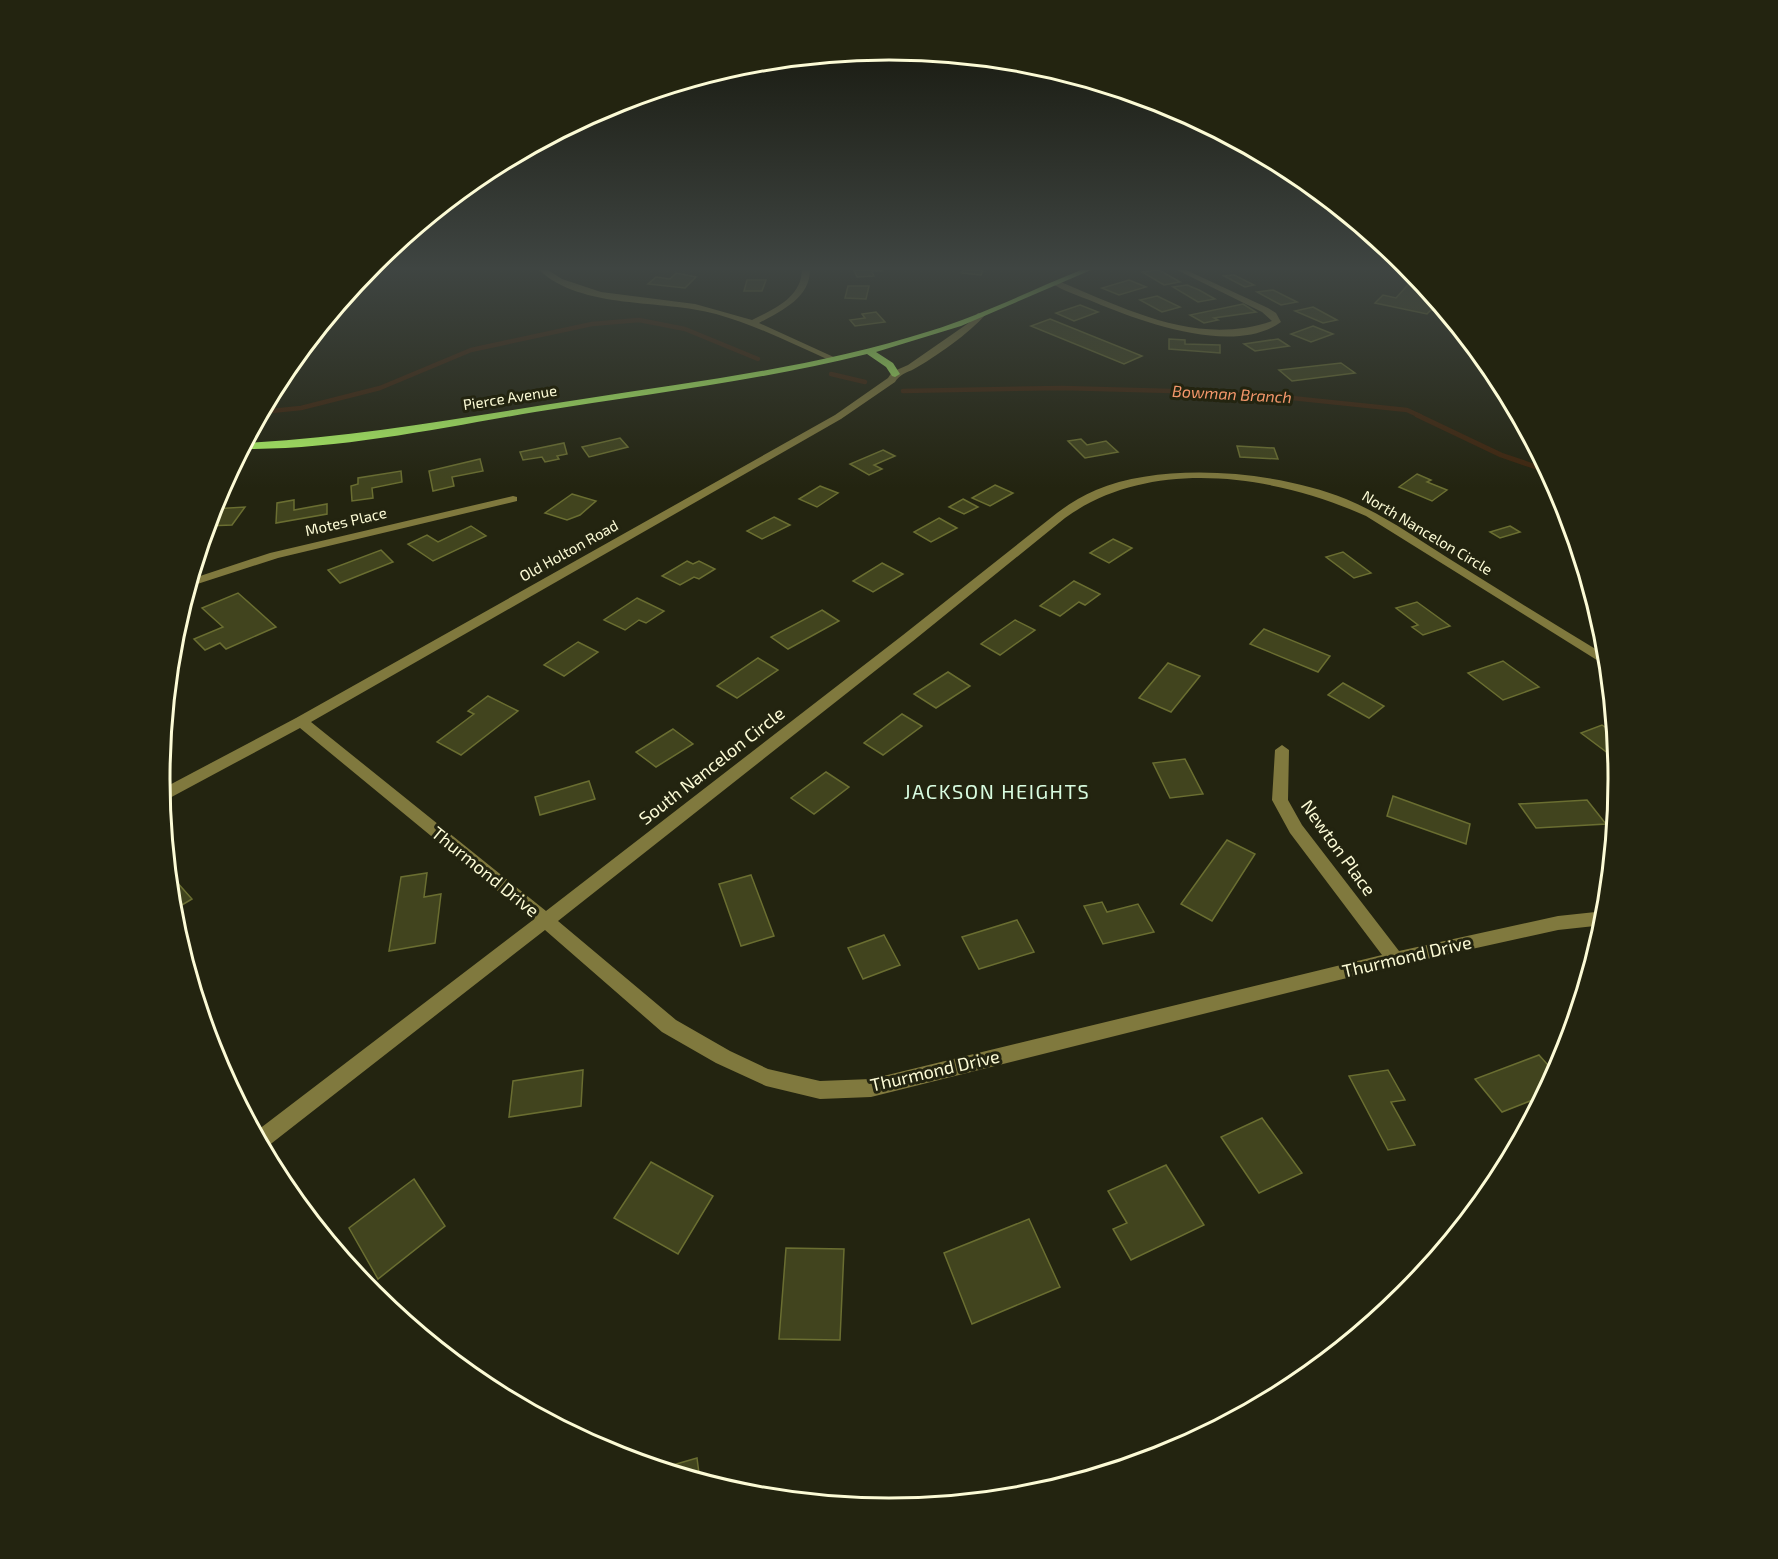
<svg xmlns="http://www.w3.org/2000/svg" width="1778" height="1559" viewBox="0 0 1778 1559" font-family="'Exo 2',sans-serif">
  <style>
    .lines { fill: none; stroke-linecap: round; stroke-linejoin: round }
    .stream-far1 { stroke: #40260e; stroke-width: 4.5 }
    .stream { stroke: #40260e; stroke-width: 5 }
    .building { fill: #41441e; stroke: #6a6e31; stroke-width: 1.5 }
    .minor { fill: #80793e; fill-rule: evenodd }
    .major { fill: #aef565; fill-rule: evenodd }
    .labels { text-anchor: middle; stroke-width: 6; stroke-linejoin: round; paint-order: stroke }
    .far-street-label { font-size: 15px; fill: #fcfbd6; stroke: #232410 }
    .far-water-label { font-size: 16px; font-style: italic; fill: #f5986b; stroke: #232410 }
    .street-label { font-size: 18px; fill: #fcfbd6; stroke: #232410 }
    .neighbourhood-label { font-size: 20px; letter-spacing: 1.5px; fill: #d8fce0; stroke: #232410 }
    .rim { fill: none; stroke: #fcfbd6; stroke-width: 3 }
  </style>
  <rect width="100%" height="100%" fill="#232410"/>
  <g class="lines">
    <g class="stream-far1">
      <polyline points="831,374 865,382"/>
      <polyline points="903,391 1062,388 1244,393 1407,410 1420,416"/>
      <polyline points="261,412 301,408 380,388 471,350 592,324 639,320 685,329 758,359"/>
    </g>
    <polyline class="stream" points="1417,415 1501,455 1548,471"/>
  </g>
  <g class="building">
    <polygon points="854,270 881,270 882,271 872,271 874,276 857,277"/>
    <polygon points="963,270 983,270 981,275 961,273"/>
    <polygon points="1159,270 1180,282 1164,285 1142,272"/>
    <polygon points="676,273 696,277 685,288 648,284 656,277 670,279"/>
    <polygon points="1234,275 1254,285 1245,287 1224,276"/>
    <polygon points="1416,276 1446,313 1431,310 1427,314 1375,303 1383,295 1396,298"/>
    <polygon points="747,280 766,280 762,291 744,291"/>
    <polygon points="1129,280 1146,287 1119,295 1102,288"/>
    <polygon points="1187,285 1199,290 1215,299 1198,302 1173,287"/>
    <polygon points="848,286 869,286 866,299 845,298"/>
    <polygon points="1273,290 1297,302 1281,305 1257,292"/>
    <polygon points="1157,296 1180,307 1162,312 1140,300"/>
    <polygon points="1243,304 1256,312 1214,318 1218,320 1204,323 1190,315"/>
    <polygon points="1080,305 1098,312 1074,321 1056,313"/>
    <polygon points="1313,307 1337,320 1323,323 1295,311"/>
    <polygon points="876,312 885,322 855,326 850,320 865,318 862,314"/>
    <polygon points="1050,319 1142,356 1124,364 1031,326"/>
    <polygon points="1313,326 1333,334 1311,342 1291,334"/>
    <polygon points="1169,339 1185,340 1185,344 1220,345 1220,353 1169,349"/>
    <polygon points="1278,339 1289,346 1255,351 1244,344"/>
    <polygon points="1341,363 1355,373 1292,381 1279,370"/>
    <polygon points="620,438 628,447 589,457 582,447"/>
    <polygon points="1081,439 1087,445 1106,441 1118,452 1085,458 1068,441"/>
    <polygon points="564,443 567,454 557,456 559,459 545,462 542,457 523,460 520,452"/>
    <polygon points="1237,446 1274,448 1278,459 1240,457"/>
    <polygon points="883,450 895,456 874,465 882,469 869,475 850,464"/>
    <polygon points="480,459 483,471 452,477 454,486 433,491 429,471"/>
    <polygon points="401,471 402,482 372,488 373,498 352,501 351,486 358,484 358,478"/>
    <polygon points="1417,474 1431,480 1427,482 1447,490 1432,501 1399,487"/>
    <polygon points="995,485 1013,493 990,506 972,498"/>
    <polygon points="820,486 838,493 817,507 799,499"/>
    <polygon points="572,494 596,501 580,515 567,520 545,513"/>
    <polygon points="963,499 978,507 964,514 949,507"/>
    <polygon points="294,500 294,510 327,504 327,514 276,523 277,503"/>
    <polygon points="245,507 232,525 207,526 212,509"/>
    <polygon points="774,517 790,525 762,539 747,531"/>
    <polygon points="939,518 957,528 931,542 914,532"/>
    <polygon points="471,526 486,536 433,561 408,544 427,535 438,542"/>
    <polygon points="1510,526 1520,532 1500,538 1490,532"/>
    <polygon points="1113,539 1132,548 1109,563 1090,553"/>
    <polygon points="381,550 393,562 340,583 328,570"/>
    <polygon points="1343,552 1371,573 1354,578 1326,557"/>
    <polygon points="687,561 693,564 699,561 715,569 699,579 694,577 680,585 662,576"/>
    <polygon points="882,563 903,574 873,592 853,581"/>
    <polygon points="1074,581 1100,594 1085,605 1079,602 1060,616 1040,606"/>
    <polygon points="238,593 276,627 226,649 220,643 205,650 194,639 223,627 202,608"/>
    <polygon points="637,598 664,611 646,623 639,620 625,630 604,620"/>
    <polygon points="1417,602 1450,626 1423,635 1412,627 1418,625 1396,608"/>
    <polygon points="822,610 839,621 788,649 771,637"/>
    <polygon points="1015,620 1035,630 1000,655 981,644"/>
    <polygon points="1264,629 1330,656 1318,672 1250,644"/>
    <polygon points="578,642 598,652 564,676 544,665"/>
    <polygon points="758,658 778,670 737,698 717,686"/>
    <polygon points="1503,661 1539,687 1503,700 1468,673"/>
    <polygon points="1168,663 1200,676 1171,712 1139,698"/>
    <polygon points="948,672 970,686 936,708 914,694"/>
    <polygon points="1343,683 1384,706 1369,718 1328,695"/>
    <polygon points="488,696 518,711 461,755 437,742 474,714 468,711"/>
    <polygon points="902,714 922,726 883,755 864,743"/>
    <polygon points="1602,725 1615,734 1617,760 1581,733"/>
    <polygon points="673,729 693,744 656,767 636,752"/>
    <polygon points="1185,759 1203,794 1170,798 1153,763"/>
    <polygon points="826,772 849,787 814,814 791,798"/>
    <polygon points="589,781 595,799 540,815 535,797"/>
    <polygon points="1393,796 1470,824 1466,844 1387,816"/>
    <polygon points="1587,800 1606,824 1536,828 1519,804"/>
    <polygon points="1227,840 1255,854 1212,921 1181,904"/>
    <polygon points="427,873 424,897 441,894 435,943 389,951 401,877"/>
    <polygon points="751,875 774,936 741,946 719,884"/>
    <polygon points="175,880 192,899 172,911 169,883"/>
    <polygon points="1102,902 1107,912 1138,904 1154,932 1103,944 1084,906"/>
    <polygon points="1017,920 1034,952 979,969 962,937"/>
    <polygon points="884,935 900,965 863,979 848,948"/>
    <polygon points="1539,1055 1556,1074 1543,1096 1502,1112 1475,1079"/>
    <polygon points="583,1070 581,1106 509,1117 513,1081"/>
    <polygon points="1388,1070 1405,1100 1391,1102 1415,1145 1388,1150 1349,1076"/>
    <polygon points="1262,1118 1302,1173 1259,1193 1221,1137"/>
    <polygon points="651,1162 713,1196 678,1254 614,1218"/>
    <polygon points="1166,1165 1204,1225 1131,1260 1113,1229 1127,1223 1108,1191"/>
    <polygon points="414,1179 445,1226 378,1279 349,1228"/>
    <polygon points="1029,1219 1060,1287 972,1324 944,1253"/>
    <polygon points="786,1248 844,1249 840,1340 779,1339"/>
    <polygon points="697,1458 700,1481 659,1469"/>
  </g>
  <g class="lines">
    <g class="minor">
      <path d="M539,270h9l14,9 39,13 94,12 57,16c22,-11 49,-22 50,-50h8c0,28 -29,41 -51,53l79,36 -7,2c-38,-17 -75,-36 -115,-47 -54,-15 -134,-4 -177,-44z"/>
      <path d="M1177,270h9l82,38 8,5 5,9c-47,34 -139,0 -187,-20 -14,-6 -31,-11 -43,-19l7,-2c69,28 139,66 214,40l-10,-9z"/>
      <path d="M978,313l7,2c-14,17 -51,43 -71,54 -8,4 -14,5 -19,13l-54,37 -530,303 235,189 357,-276 154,-122c12,-9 25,-17 39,-23 69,-29 181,-19 250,9 36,15 69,38 102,59 53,33 106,66 159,98l1,11 -242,-151c-91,-41 -215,-60 -301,2l-152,123 -355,280 118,99 54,31 38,18 52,12 51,-2 511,-124 -92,-122 -18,-33 3,-50 7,-5 7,5 -1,50 14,25 97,126 159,-35 47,-5 -1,14 -46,5 -163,36 -524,131 -51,2 -54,-13 -50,-23 -54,-31 -117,-102 -282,220 -9,-17 279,-213 -233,-192 -134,72 -5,2 -1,-12 136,-72 539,-303 53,-37 4,-6 16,-7 62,-43z"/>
      <polygon points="513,496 517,497 517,501 278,558 188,587 191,579 270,553"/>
    </g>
    <path class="major" d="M1081,270h10l-130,56 -85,26 17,11 7,11 -5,3 -3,-1 -6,-9 -19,-13c-109,27 -221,40 -332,58 -95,16 -197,38 -293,37l3,-6c114,-6 225,-27 338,-44 116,-18 234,-32 347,-68 52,-16 101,-41 151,-61z"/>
  </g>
  <linearGradient id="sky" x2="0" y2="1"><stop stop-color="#131409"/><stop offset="0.55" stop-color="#3f4542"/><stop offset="1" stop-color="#3f4542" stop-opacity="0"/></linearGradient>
  <rect width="1778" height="488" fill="url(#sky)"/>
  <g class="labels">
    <g class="far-street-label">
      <text transform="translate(510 398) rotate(-9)" y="5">Pierce Avenue</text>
      <text transform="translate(346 522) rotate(-13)" y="5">Motes Place</text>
      <text transform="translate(1427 533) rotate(31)" y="5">North Nancelon Circle</text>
      <text transform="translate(569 551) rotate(-29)" y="5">Old Holton Road</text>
    </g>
    <g class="far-water-label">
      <text transform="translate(1232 394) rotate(3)" y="6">Bowman Branch</text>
    </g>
    <g class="street-label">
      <text transform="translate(712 766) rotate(-38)" y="6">South Nancelon Circle</text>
      <text transform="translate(1338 848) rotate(54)" y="6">Newton Place</text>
      <text transform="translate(485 872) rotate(39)" y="6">Thurmond Drive</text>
      <text transform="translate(1407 957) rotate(-13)" y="6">Thurmond Drive</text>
      <text transform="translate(935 1071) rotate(-13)" y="6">Thurmond Drive</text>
    </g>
    <g class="neighbourhood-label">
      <text x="997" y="799">JACKSON HEIGHTS</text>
    </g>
  </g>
  <path d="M0 0H1778V1559H0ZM170 779a719 719 0 1 1 1438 0a719 719 0 1 1-1438 0Z" fill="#232410" fill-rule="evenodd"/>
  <path class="rim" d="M170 779a719 719 0 1 1 1438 0a719 719 0 1 1-1438 0Z"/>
</svg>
